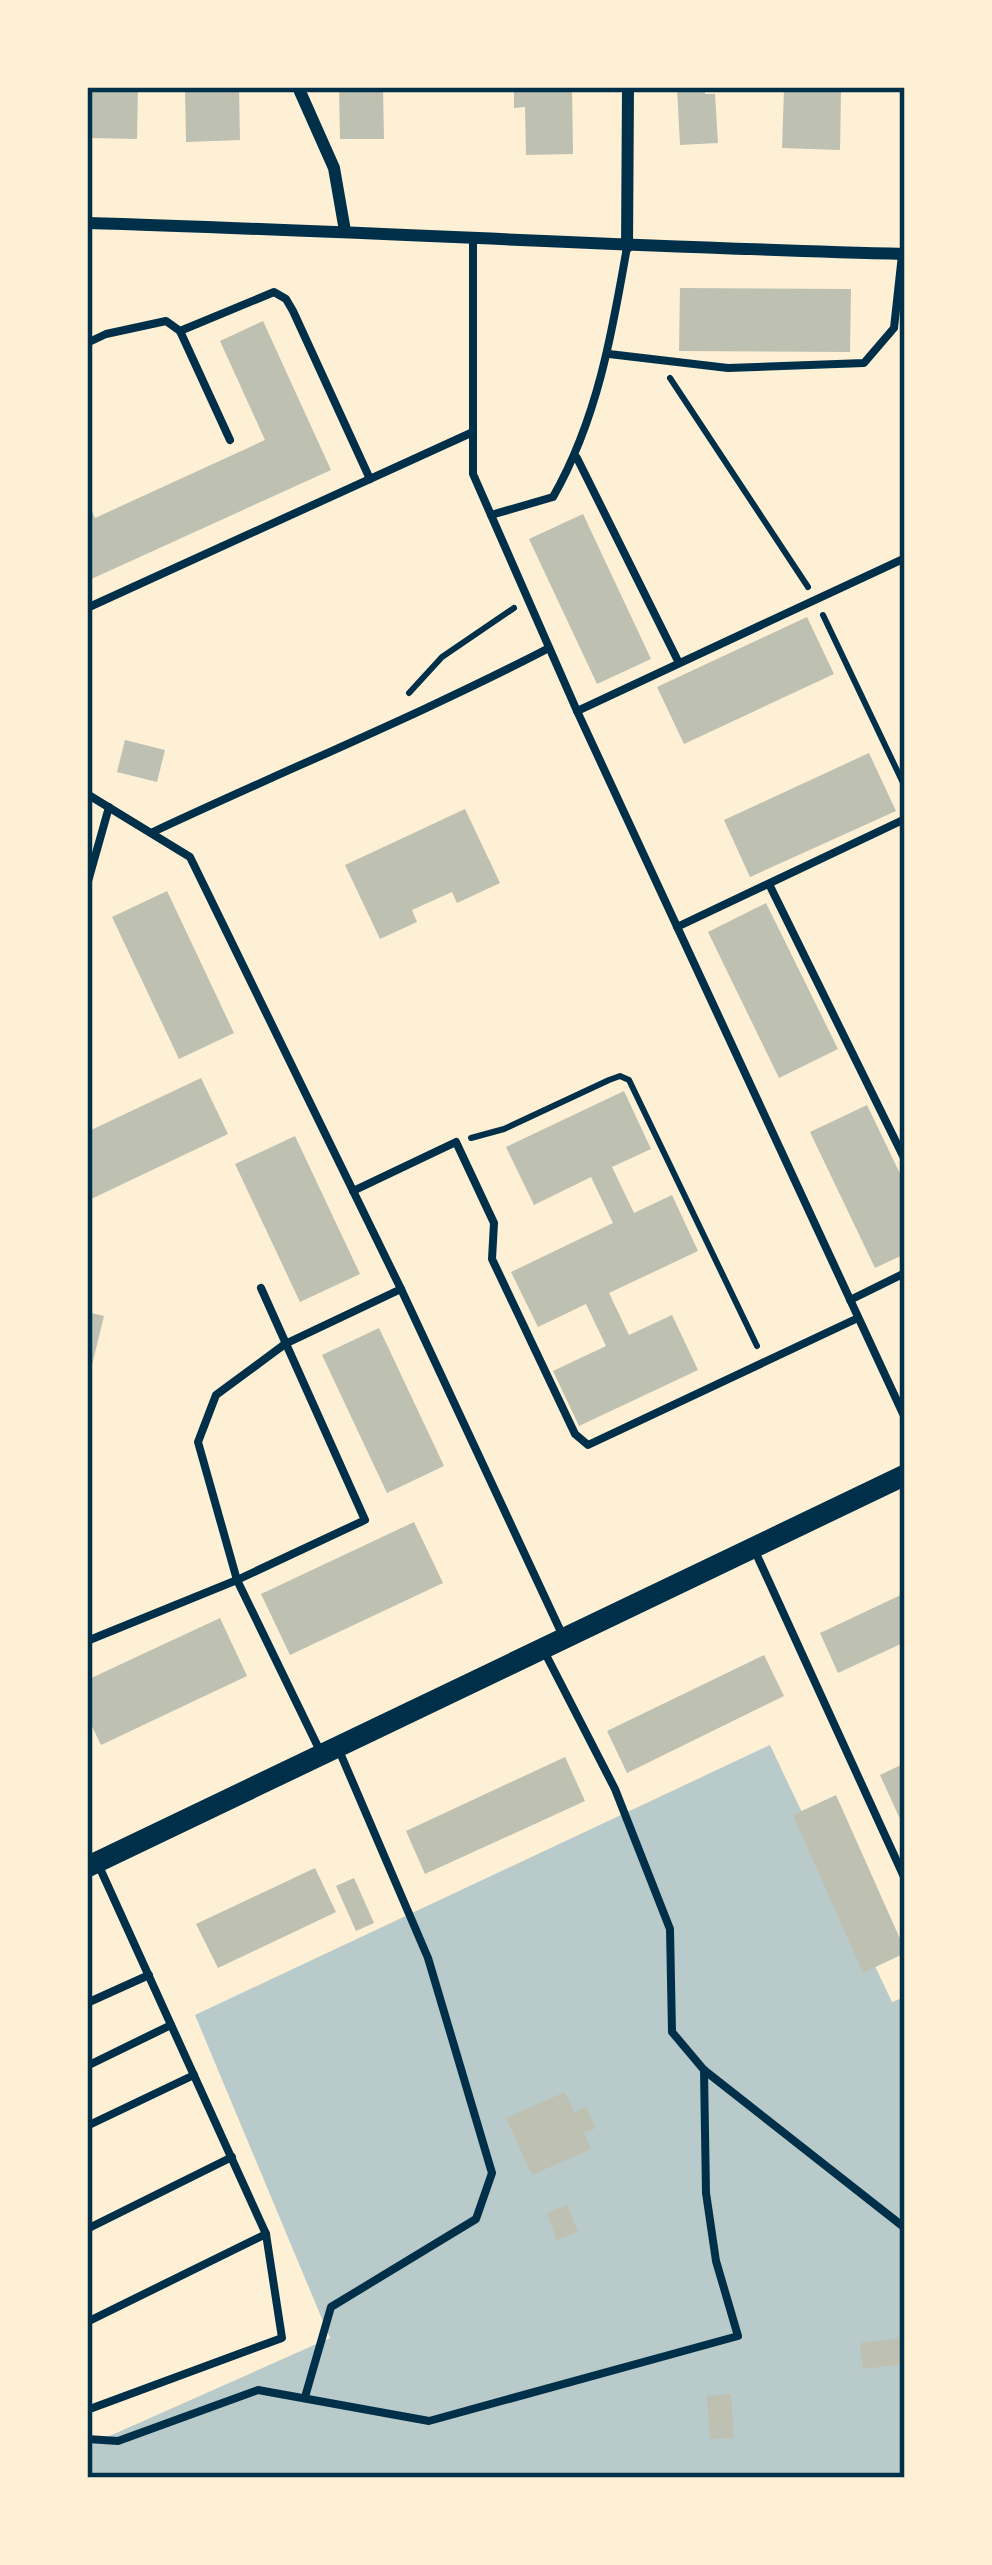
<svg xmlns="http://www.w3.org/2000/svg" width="992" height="2565" viewBox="0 0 992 2565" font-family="Ubuntu,sans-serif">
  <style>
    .green { fill: #b9caca }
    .building { fill: #bec0b2 }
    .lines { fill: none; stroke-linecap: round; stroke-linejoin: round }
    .path { stroke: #003049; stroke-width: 6 }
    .service { stroke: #003049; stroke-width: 8 }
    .minor { stroke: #003049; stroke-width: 12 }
    .secondary { stroke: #003049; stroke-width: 21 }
    .neatline { fill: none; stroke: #003049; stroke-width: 4.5 }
  </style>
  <rect width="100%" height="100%" fill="#fdf0d5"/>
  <polygon class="green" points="770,1745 892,2002 905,1997 905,2478 87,2478 87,2446 330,2338 195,2015"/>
  <g class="building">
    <polygon points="91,87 138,87 137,139 90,138"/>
    <polygon points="239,87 240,140 186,142 185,88"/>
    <polygon points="339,87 383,87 384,139 340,139"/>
    <polygon points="514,87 572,87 573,154 526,155 525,107 514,108"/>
    <polygon points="677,87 704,87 705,94 715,94 718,143 680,145"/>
    <polygon points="784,90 841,92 840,150 782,148"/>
    <polygon points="680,288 851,289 850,352 679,351"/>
    <polygon points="263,321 331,470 87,581 87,500 95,518 265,440 220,341"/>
    <polygon points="583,514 651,659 597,684 529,539"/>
    <polygon points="807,617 834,674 684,744 657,687"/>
    <polygon points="125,740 165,750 157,782 117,772"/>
    <polygon points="869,753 896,811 750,877 724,820"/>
    <polygon points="465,809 500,883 457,903 452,892 412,910 417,922 380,939 345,865"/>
    <polygon points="167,891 234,1033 179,1059 112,917"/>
    <polygon points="766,903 838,1049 779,1078 708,932"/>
    <polygon points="201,1078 228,1134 87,1201 87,1132"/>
    <polygon points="624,1091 651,1149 612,1167 634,1213 672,1195 698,1251 609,1293 629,1335 672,1315 698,1370 579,1426 553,1371 606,1346 586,1304 538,1327 511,1272 613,1223 591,1177 534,1205 506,1147"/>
    <polygon points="867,1105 905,1184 905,1254 875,1268 810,1132"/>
    <polygon points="295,1136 360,1274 300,1302 235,1164"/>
    <polygon points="87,1312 104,1316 89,1377 87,1377"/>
    <polygon points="379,1328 444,1466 387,1493 322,1355"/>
    <polygon points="414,1522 443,1583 290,1655 261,1594"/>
    <polygon points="905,1593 905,1642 838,1673 820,1633"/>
    <polygon points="220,1618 247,1676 101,1745 87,1716 87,1680"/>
    <polygon points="764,1655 784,1696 627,1773 607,1731"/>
    <polygon points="565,1757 585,1801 425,1874 406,1831"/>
    <polygon points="905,1763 905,1830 880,1775"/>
    <polygon points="836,1795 905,1950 905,1953 863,1973 793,1815"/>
    <polygon points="315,1868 336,1912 218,1968 196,1924"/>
    <polygon points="354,1878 374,1923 356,1931 336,1886"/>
    <polygon points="565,2092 574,2112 586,2107 596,2128 584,2133 591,2149 532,2175 506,2118"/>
    <polygon points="567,2205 578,2232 557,2240 547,2213"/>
    <polygon points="902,2338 905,2364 863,2369 860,2343"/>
    <polygon points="731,2394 734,2438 710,2439 707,2396"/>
  </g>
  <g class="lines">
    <g class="path">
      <polyline points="670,378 808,587"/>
      <polyline points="823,615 905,787"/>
      <polyline points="409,693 442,657 514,608"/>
      <polyline points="471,1138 504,1129 609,1080 620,1076 629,1080 757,1346"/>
    </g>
    <g class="service">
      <polyline points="473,239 473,474 577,711 905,1418"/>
      <polyline points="180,331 230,440"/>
      <polyline points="87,343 106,334 166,321 180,331 274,292 286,299 293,311 370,479"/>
      <polyline points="609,354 728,368 864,363 894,328 902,255"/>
      <polyline points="577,458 679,663"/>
      <path d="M491,515l62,-18c44,-77 59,-163 74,-250"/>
      <polyline points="87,608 473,432"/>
      <polyline points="577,711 905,558"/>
      <polyline points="87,794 190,857 401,1289 562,1634"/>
      <path d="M153,832c132,-62 267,-117 396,-184"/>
      <polyline points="769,884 905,1160"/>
      <polyline points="87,885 109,807"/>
      <polyline points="677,927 905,819"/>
      <polyline points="353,1191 456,1142 494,1223 492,1259 575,1434 588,1445 858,1318"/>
      <polyline points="850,1300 905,1273"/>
      <polyline points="754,1549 905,1879"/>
      <polyline points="87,1641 237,1580 365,1520 261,1288"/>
      <polyline points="545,1653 615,1789 670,1929 672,2032 704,2070 905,2228"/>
      <polyline points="321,1753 237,1580 198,1442 216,1395 285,1344 401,1289"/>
      <polyline points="87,2003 149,1975"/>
      <polyline points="87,2066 171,2025"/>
      <polyline points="87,2126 194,2075"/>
      <polyline points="87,2229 232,2157"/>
      <polyline points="87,2322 266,2234 98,1864"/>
      <polyline points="305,2397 331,2307 476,2219 492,2173 428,1958 338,1748"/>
      <polyline points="87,2410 282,2338 266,2234"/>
      <polyline points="87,2439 118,2441 258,2390 429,2421 738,2336 716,2261 706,2193 704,2070"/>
    </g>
    <g class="minor">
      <polyline points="298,87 334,168 345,231"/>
      <path d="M87,223c273,8 545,24 818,31"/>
      <polyline points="627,247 628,87"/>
    </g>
    <polyline class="secondary" points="87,1867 905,1475"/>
  </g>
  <rect width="992" height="2565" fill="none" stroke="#fdf0d5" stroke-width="180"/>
  <rect x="90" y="90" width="812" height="2385" class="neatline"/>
</svg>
